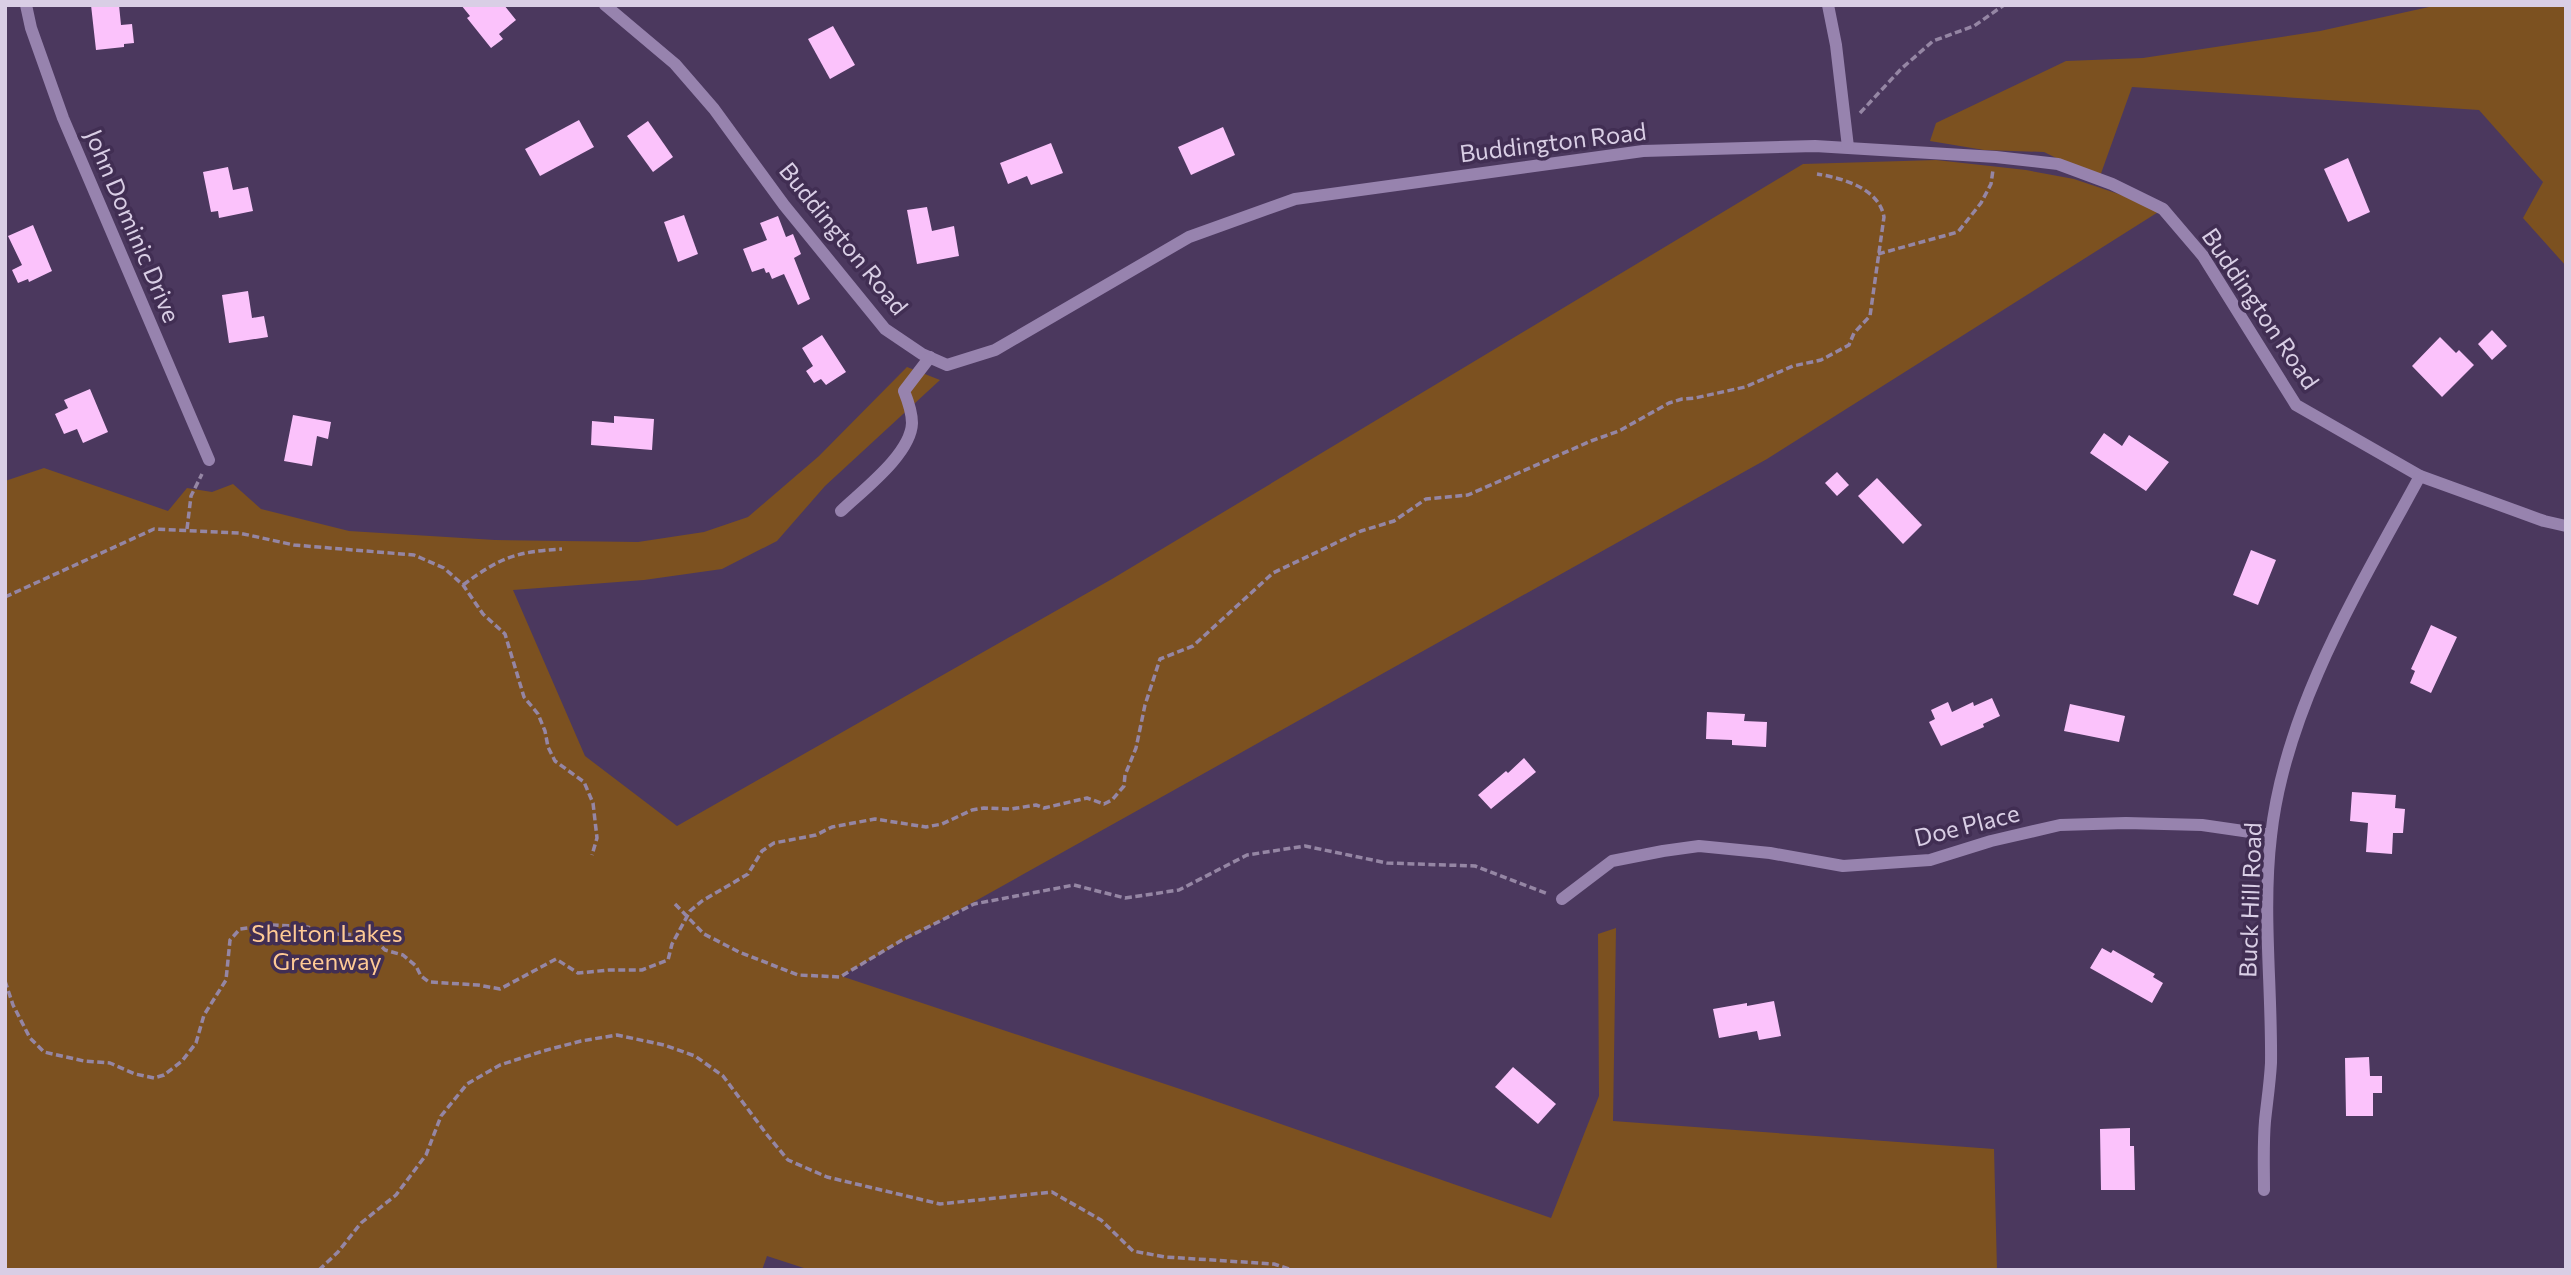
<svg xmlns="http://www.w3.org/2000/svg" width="2571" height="1275" viewBox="0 0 2571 1275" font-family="Commissioner,sans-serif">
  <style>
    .green { fill: #7c5120 }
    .building { fill: #fbc2fb }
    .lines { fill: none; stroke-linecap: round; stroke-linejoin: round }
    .path { stroke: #9586a4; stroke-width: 3.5; stroke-dasharray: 7 3.5; stroke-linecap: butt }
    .minor { stroke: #9783ae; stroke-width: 12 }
    .labels { text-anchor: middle; stroke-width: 7; stroke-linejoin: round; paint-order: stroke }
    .street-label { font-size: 24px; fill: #d9cee5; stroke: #412e53 }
    .park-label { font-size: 24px; fill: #ffca95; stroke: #412e53 }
  </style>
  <rect width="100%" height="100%" fill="#4b385e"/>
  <g class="green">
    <polygon points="2438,5 2566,5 2566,266 2523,218 2543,182 2479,110 2132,87 2099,179 2044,152 1984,150 1930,141 1936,123 2066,61 2143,58 2320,31"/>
    <polygon points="1936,160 2026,170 2074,179 2163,209 1767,459 841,976 1192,1093 1551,1218 1599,1096 1598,934 1616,928 1613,1121 1994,1149 1997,1270 810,1270 767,1256 762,1270 5,1270 5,481 44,468 168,511 187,488 212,492 233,484 261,509 349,531 495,540 638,542 704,532 748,517 819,456 907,367 940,380 825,486 777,541 722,569 644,580 513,590 585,756 677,826 1112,579 1803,164"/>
  </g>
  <g class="building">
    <polygon points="91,5 119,5 121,25 132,24 134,43 124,44 124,47 96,50"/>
    <polygon points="461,5 504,5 516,20 499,34 503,39 491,48 467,18 470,16"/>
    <polygon points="833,26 855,65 830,79 808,39"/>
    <polygon points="579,120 594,147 540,176 525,149"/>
    <polygon points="648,121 673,157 653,172 627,136"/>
    <polygon points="1223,127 1235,155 1191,175 1178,147"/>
    <polygon points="1051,143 1063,173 1031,185 1027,176 1008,184 1000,163"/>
    <polygon points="2348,158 2370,212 2348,222 2324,169"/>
    <polygon points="228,167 233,190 248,187 253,211 219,218 218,211 211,212 203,172"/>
    <polygon points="927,207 932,231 954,226 959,256 917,264 907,210"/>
    <polygon points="684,215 698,254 678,262 664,222"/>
    <polygon points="778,216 786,237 793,234 801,254 794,258 810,299 798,305 784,274 772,279 769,272 766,273 764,268 752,272 743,249 767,240 760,223"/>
    <polygon points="33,225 52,271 29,282 28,279 18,283 12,270 22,265 8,236"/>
    <polygon points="248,291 252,318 264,316 268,337 229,343 222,295"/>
    <polygon points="2492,330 2507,346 2492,360 2478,344"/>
    <polygon points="822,335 846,372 826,385 821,379 814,383 806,371 813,366 802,348"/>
    <polygon points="2440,337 2456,353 2459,350 2474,365 2442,397 2412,366"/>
    <polygon points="90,389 108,432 83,443 77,429 64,434 55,414 68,408 64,400"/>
    <polygon points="293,415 331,422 328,439 317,436 312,466 284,461"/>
    <polygon points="614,416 654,419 652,450 591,445 592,421 614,423"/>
    <polygon points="2104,433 2122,446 2129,435 2169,462 2146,491 2090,453"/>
    <polygon points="1837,472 1849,485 1837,496 1825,483"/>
    <polygon points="1877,478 1922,525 1903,544 1858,496"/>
    <polygon points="2251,550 2276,560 2258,605 2233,595"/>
    <polygon points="2431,625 2457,637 2431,693 2410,683 2415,671 2411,669"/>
    <polygon points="1992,698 2000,716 1983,724 1984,727 1941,746 1929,722 1935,719 1931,710 1948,702 1952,712 1973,702 1974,706"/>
    <polygon points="2070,704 2125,716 2119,742 2064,731"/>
    <polygon points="1707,712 1745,714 1744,721 1767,722 1766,747 1732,745 1732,740 1706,739"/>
    <polygon points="1524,758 1536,772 1491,809 1478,795 1506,771 1508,773"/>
    <polygon points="2352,792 2396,795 2395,808 2405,809 2403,833 2393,833 2392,854 2366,852 2368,823 2350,821"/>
    <polygon points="2102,948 2111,953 2113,950 2155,974 2153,977 2163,983 2152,1003 2090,968"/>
    <polygon points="1774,1001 1781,1036 1759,1040 1757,1031 1719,1038 1713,1009 1747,1003 1747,1006"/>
    <polygon points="2369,1057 2370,1076 2382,1076 2382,1093 2373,1093 2373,1116 2346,1116 2345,1058"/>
    <polygon points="1513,1067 1556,1104 1538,1124 1495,1087"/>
    <polygon points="2130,1128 2130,1146 2134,1146 2135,1190 2101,1190 2100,1129"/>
  </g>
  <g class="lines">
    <g class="path">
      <polyline points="1860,113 1901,69 1933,41 1974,26 2004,5"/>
      <polyline points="1878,254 1958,232 1981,203 1991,184 1993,170"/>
      <polyline points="187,529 191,496 202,474"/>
      <path d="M463,585c38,-28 52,-33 99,-36"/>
      <polyline points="5,597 154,529 239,533 294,545 414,555 444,568 463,585 483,614 505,634 524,697 538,714 545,731 548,747 555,761 584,782 593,803 597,838 592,855"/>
      <polyline points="675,904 704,934 739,952 798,975 840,977 902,940 974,904 1074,885 1125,898 1179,890 1247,855 1305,846 1387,863 1475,866 1548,894"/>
      <path d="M5,981l8,24 17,33 14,14 40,9 26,2 25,11 19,4 10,-3 18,-14 14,-18 8,-28 22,-35 4,-40 10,-11 31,-4 21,1 15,1 30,7 28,1 9,4 11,11 18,5 13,11 5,10 8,6 49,3 22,4 56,-30 22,14 31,-3h33l26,-10 4,-16 18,-33 12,-10 46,-27 14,-23 12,-8 42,-8 16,-8 43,-8 51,8 16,-3 30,-14 12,-2 27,1 25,-4 8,3 43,-10 17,6 8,-4 12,-14 1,-11 11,-27 9,-43 15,-46 33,-13 80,-73 88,-42 33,-10 32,-22 42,-4 123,-54 28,-10 50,-28 13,-4 13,-1 50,-11 48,-21 28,-6 28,-15 5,-12 16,-17 14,-99c-5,-29 -42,-39 -67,-43"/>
      <polyline points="319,1270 338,1252 361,1223 396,1195 426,1155 441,1116 467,1084 500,1065 543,1051 581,1041 617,1035 664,1045 695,1056 723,1076 768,1136 788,1160 827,1177 940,1204 1052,1192 1101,1220 1133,1251 1165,1257 1274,1264 1292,1270"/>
    </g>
    <g class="minor">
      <polyline points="26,5 31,28 63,118 209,460"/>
      <polyline points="605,5 675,64 714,109 784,205 885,329 922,354 947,365 995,350 1189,237 1295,199 1643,151 1815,146 1996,157 2058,164 2112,184 2163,209 2203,256 2296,405 2420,476 2544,521 2566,526"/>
      <polyline points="1828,5 1836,45 1848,147"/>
      <path d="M841,511c22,-21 70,-57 71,-88 0,-11 -4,-22 -8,-32l26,-34"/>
      <polyline points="1562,899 1612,861 1663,851 1699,846 1770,853 1843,866 1930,860 1991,841 2060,825 2126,823 2202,825 2271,835"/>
      <path d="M2264,1190c0,-23 -1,-46 1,-69 2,-19 5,-39 6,-58 1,-76 -9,-152 0,-227 14,-128 89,-249 149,-360"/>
    </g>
  </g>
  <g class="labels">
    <g class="street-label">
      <text transform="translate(1553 143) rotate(-7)" y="8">Buddington Road</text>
      <text transform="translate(132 226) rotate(67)" y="8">John Dominic Drive</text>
      <text transform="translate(843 239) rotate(51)" y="8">Buddington Road</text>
      <text transform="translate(2260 309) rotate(56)" y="8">Buddington Road</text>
      <text transform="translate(1967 826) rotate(-14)" y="8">Doe Place</text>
      <text transform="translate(2251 900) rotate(-88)" y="8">Buck Hill Road</text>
    </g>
    <g class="park-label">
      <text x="327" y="942">Shelton Lakes<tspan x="327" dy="28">Greenway</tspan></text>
    </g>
  </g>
  <rect width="2571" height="1275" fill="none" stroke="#d9cee5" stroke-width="14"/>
</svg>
